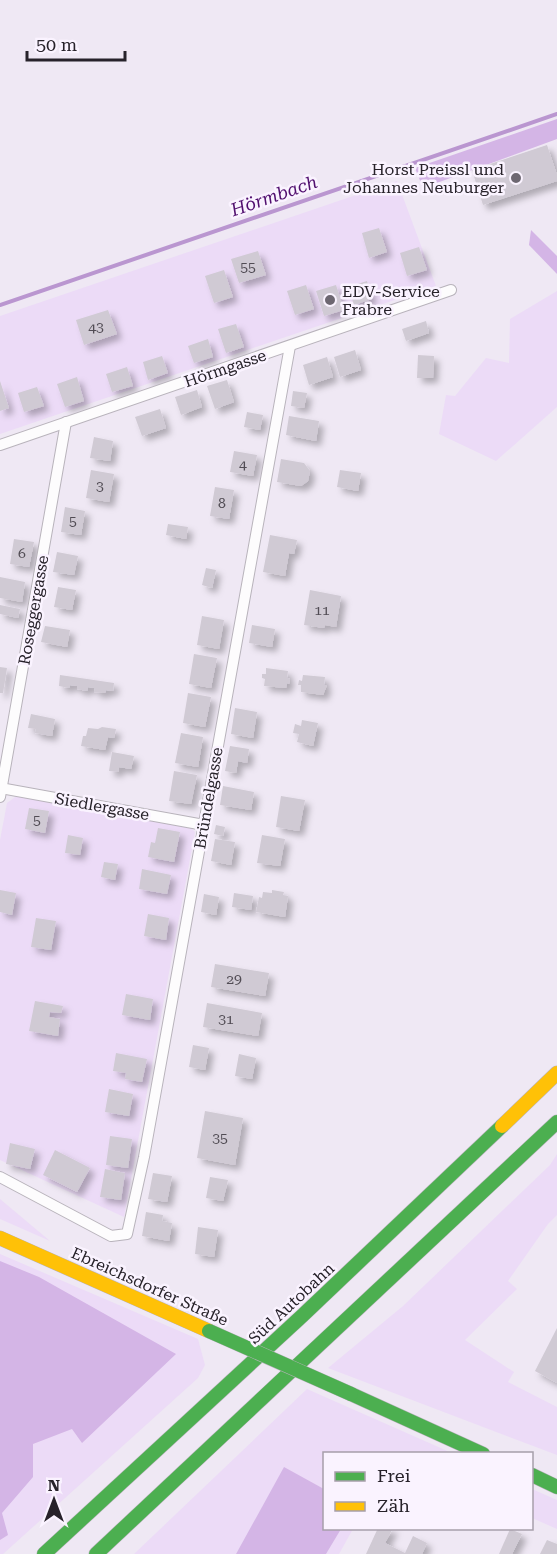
<svg xmlns="http://www.w3.org/2000/svg" width="557" height="1554" viewBox="0 0 557 1554" font-family="'Roboto Serif',serif">
  <style>
    .green { fill: #ecdbf7 }
    .forest { fill: #d4b5e6 }
    .lines { fill: none; stroke-linecap: round; stroke-linejoin: round }
    .stream { stroke: #ba96d0; stroke-width: 4 }
    .building { fill: #d0cad4; filter: url(#shadow) }
    .street-casing { stroke: #b8b3bb; stroke-width: 12 }
    .fast-casing { stroke: #b8b3bb; stroke-width: 15 }
    .slow-casing { stroke: #b8b3bb; stroke-width: 15 }
    .street { stroke: #fdfcfd; stroke-width: 10 }
    .fast { stroke: #4caf50; stroke-width: 14 }
    .slow { stroke: #ffc107; stroke-width: 14 }
    .fast-bridge-casing { stroke: #b8b3bb; stroke-width: 15; stroke-linecap: butt }
    .fast-bridge { stroke: #4caf50; stroke-width: 14 }
    .poi-dot { fill: #6d6771; stroke: #faf3ff; stroke-width: 2 }
    .labels { text-anchor: middle; stroke-width: 5; stroke-linejoin: round; paint-order: stroke }
    .number-label { font-size: 14px; fill: #514c54 }
    .poi-label { font-size: 16px; fill: #27222a; stroke: #faf3ff; text-anchor: end }
    .street-label { font-size: 16px; fill: #27222a; stroke: #faf3ff }
    .water-label { font-size: 18px; font-style: italic; fill: #510f6f; stroke: #faf3ff }
  </style>
  <defs>
    <filter id="shadow"><feDropShadow dx="5" dy="5" stdDeviation="3" flood-color="#0004"/></filter>
  </defs>
  <rect width="100%" height="100%" fill="#efe8f4"/>
  <g class="green">
    <polygon points="397,181 436,286 0,434 0,316"/>
    <polygon points="557,291 557,407 496,461 439,434 446,395 455,396 486,358 509,363 510,319"/>
    <polygon points="18,795 190,827 195,832 124,1217 0,1160 0,840 7,803"/>
    <polygon points="557,1154 557,1215 548,1224 508,1281 517,1289 465,1340 514,1372 508,1382 557,1407 557,1455 328,1368 403,1306 550,1165"/>
    <polygon points="0,1199 50,1241 0,1219"/>
    <polygon points="0,1254 198,1339 205,1365 198,1378 3,1554 0,1554"/>
    <polygon points="307,1389 452,1453 324,1454 324,1489 284,1468 236,1554 134,1554"/>
    <polygon points="532,1489 557,1500 557,1529 532,1518"/>
    <polygon points="341,1528 353,1529 339,1554 326,1554"/>
  </g>
  <g class="forest">
    <polygon points="557,119 557,139 423,188 415,168"/>
    <polygon points="531,230 557,256 557,274 529,245"/>
    <polygon points="0,1261 39,1277 176,1354 82,1443 72,1429 33,1444 33,1477 2,1513 8,1535 0,1540"/>
    <polygon points="284,1467 324,1489 324,1528 341,1529 326,1554 236,1554"/>
  </g>
  <g class="lines">
    <polyline class="stream" points="0,305 557,114"/>
  </g>
  <g class="building">
    <polygon points="547,145 557,175 557,181 483,205 472,170"/>
    <polygon points="379,228 387,252 369,258 362,233"/>
    <polygon points="419,247 427,270 407,276 400,253"/>
    <polygon points="258,251 266,275 239,283 231,259"/>
    <polygon points="224,270 233,297 214,303 205,276"/>
    <polygon points="367,281 372,299 354,305 348,287"/>
    <polygon points="306,285 314,309 295,315 287,291"/>
    <polygon points="336,285 344,310 324,316 316,291"/>
    <polygon points="108,310 117,334 84,345 76,320"/>
    <polygon points="426,321 429,333 406,341 402,329"/>
    <polygon points="236,324 244,347 226,353 218,329"/>
    <polygon points="208,339 213,357 194,363 188,346"/>
    <polygon points="355,350 361,370 340,377 334,357"/>
    <polygon points="418,355 434,356 433,378 417,378"/>
    <polygon points="162,356 168,373 148,380 143,362"/>
    <polygon points="327,357 333,377 309,385 303,365"/>
    <polygon points="127,367 133,386 112,392 106,374"/>
    <polygon points="77,377 84,401 65,407 57,384"/>
    <polygon points="227,380 234,402 215,409 207,386"/>
    <polygon points="0,381 9,408 0,411"/>
    <polygon points="37,387 44,406 24,412 18,393"/>
    <polygon points="197,390 202,407 181,415 175,397"/>
    <polygon points="293,391 307,393 304,408 291,406"/>
    <polygon points="160,409 166,428 142,436 135,417"/>
    <polygon points="247,412 263,415 260,430 244,427"/>
    <polygon points="289,416 319,421 316,441 286,435"/>
    <polygon points="94,437 113,441 110,461 90,458"/>
    <polygon points="234,451 257,455 253,476 230,472"/>
    <polygon points="281,459 304,463 310,471 308,481 301,486 277,482"/>
    <polygon points="91,470 114,474 109,502 86,498"/>
    <polygon points="340,470 361,473 358,491 337,487"/>
    <polygon points="215,487 234,490 229,519 210,516"/>
    <polygon points="65,507 85,511 81,535 61,532"/>
    <polygon points="168,524 188,527 186,539 166,535"/>
    <polygon points="270,535 297,540 294,554 289,553 285,576 263,572"/>
    <polygon points="14,539 34,542 29,567 10,564"/>
    <polygon points="57,552 78,556 74,575 53,572"/>
    <polygon points="206,568 216,570 212,588 202,585"/>
    <polygon points="0,577 25,582 22,602 0,598"/>
    <polygon points="58,587 76,590 72,610 54,607"/>
    <polygon points="310,590 341,596 336,627 325,625 324,628 304,625"/>
    <polygon points="0,605 20,609 18,618 0,614"/>
    <polygon points="202,616 224,620 219,649 197,645"/>
    <polygon points="252,625 275,629 272,647 249,643"/>
    <polygon points="45,626 70,630 67,647 41,642"/>
    <polygon points="194,654 217,658 211,688 189,684"/>
    <polygon points="0,667 7,668 3,693 0,693"/>
    <polygon points="266,668 288,671 287,678 290,679 289,684 287,683 286,688 264,686 265,679 262,678 262,674 266,674"/>
    <polygon points="60,675 114,683 113,691 106,690 105,693 94,692 95,688 88,687 87,691 77,689 77,686 70,685 69,688 59,686"/>
    <polygon points="303,675 325,677 324,685 327,685 323,695 301,692 301,685 298,685 299,680 302,681"/>
    <polygon points="188,693 211,697 205,727 183,723"/>
    <polygon points="235,708 257,712 253,738 231,734"/>
    <polygon points="31,714 55,719 52,736 35,733 36,729 28,728"/>
    <polygon points="302,720 318,723 313,746 297,742 299,734 293,733 295,724 301,726"/>
    <polygon points="102,727 116,729 114,738 108,737 105,750 81,746 83,736 86,736 88,728 98,729"/>
    <polygon points="181,733 203,737 198,767 175,763"/>
    <polygon points="230,746 249,749 247,763 238,761 236,773 225,771"/>
    <polygon points="112,752 134,756 131,769 119,767 118,772 109,771"/>
    <polygon points="174,771 197,775 191,804 169,801"/>
    <polygon points="223,786 254,792 251,810 220,805"/>
    <polygon points="281,796 305,800 299,831 276,827"/>
    <polygon points="29,808 49,811 45,833 25,829"/>
    <polygon points="216,825 225,827 223,836 214,834"/>
    <polygon points="158,828 180,832 174,862 148,857 151,842 155,843"/>
    <polygon points="68,835 83,838 80,855 65,853"/>
    <polygon points="262,835 285,839 280,866 257,863"/>
    <polygon points="215,839 235,842 231,865 211,861"/>
    <polygon points="104,862 118,864 115,880 101,877"/>
    <polygon points="142,869 171,875 167,894 139,889"/>
    <polygon points="0,890 16,893 12,915 0,912"/>
    <polygon points="272,890 284,892 283,895 288,896 285,917 256,912 259,897 262,898 263,892 272,893"/>
    <polygon points="234,893 253,896 251,910 232,907"/>
    <polygon points="204,894 219,897 216,915 201,912"/>
    <polygon points="148,914 169,918 166,940 144,936"/>
    <polygon points="36,918 56,921 51,950 31,947"/>
    <polygon points="215,964 269,973 265,996 211,987"/>
    <polygon points="126,994 153,999 150,1020 122,1015"/>
    <polygon points="35,1001 63,1006 61,1013 50,1012 49,1017 60,1019 58,1036 29,1031"/>
    <polygon points="207,1003 262,1013 258,1036 203,1027"/>
    <polygon points="193,1045 209,1048 205,1070 189,1067"/>
    <polygon points="116,1053 147,1059 142,1082 125,1079 126,1073 113,1071"/>
    <polygon points="239,1054 256,1058 252,1079 235,1076"/>
    <polygon points="109,1089 133,1094 129,1116 105,1112"/>
    <polygon points="205,1111 243,1118 235,1165 197,1158"/>
    <polygon points="110,1136 132,1139 128,1168 106,1165"/>
    <polygon points="10,1143 35,1149 30,1169 6,1164"/>
    <polygon points="55,1150 90,1168 77,1192 43,1175"/>
    <polygon points="105,1169 125,1173 121,1200 100,1197"/>
    <polygon points="153,1173 172,1176 167,1202 148,1199"/>
    <polygon points="210,1177 228,1180 223,1201 206,1198"/>
    <polygon points="146,1212 163,1215 162,1221 172,1223 169,1241 142,1236"/>
    <polygon points="198,1227 218,1230 214,1257 195,1254"/>
    <polygon points="557,1328 557,1383 535,1371"/>
    <polygon points="378,1528 393,1528 385,1543 405,1553 413,1536 427,1543 422,1554 366,1554"/>
    <polygon points="510,1529 522,1534 512,1554 499,1554"/>
    <polygon points="547,1540 557,1544 557,1554 540,1554"/>
  </g>
  <g class="lines">
    <g class="street-casing">
      <g id="street">
        <polyline points="0,445 451,290"/>
        <polyline points="0,788 204,825"/>
        <polyline points="0,797 66,422"/>
        <polyline points="0,1177 111,1236 127,1234 144,1157 290,346"/>
      </g>
    </g>
    <g class="fast-casing">
      <g id="fast">
        <polyline points="351,1394 483,1454"/>
        <polyline points="532,1475 557,1487"/>
        <polyline points="44,1554 302,1316 502,1126"/>
        <polyline points="96,1554 557,1122"/>
      </g>
    </g>
    <g class="slow-casing">
      <g id="slow">
        <polyline points="502,1126 557,1073"/>
        <polyline points="0,1238 209,1331"/>
      </g>
    </g>
    <use href="#street" class="street"/>
    <use href="#fast" class="fast"/>
    <use href="#slow" class="slow"/>
    <g class="fast-bridge-casing">
      <polyline id="fast-bridge" points="209,1331 351,1394"/>
    </g>
    <use href="#fast-bridge" class="fast-bridge"/>
  </g>
  <g class="poi-dot">
    <circle cx="516" cy="178" r="6"/>
    <circle cx="330" cy="300" r="6"/>
  </g>
  <g class="labels">
    <g class="number-label">
      <text x="248" y="272">55</text>
      <text x="96" y="332">43</text>
      <text x="243" y="469">4</text>
      <text x="100" y="491">3</text>
      <text x="222" y="508">8</text>
      <text x="73" y="526">5</text>
      <text x="22" y="558">6</text>
      <text x="322" y="615">11</text>
      <text x="37" y="825">5</text>
      <text x="234" y="984">29</text>
      <text x="226" y="1024">31</text>
      <text x="220" y="1143">35</text>
    </g>
    <g class="poi-label">
      <text x="504" y="175">Horst Preissl und<tspan x="504" dy="18">Johannes Neuburger</tspan></text>
      <text x="342" y="297" text-anchor="start">EDV-Service<tspan x="342" dy="18">Frabre</tspan></text>
    </g>
    <g class="street-label">
      <text transform="translate(225 368) rotate(-19)" y="6">Hörmgasse</text>
      <text transform="translate(33 610) rotate(-80)" y="6">Roseggergasse</text>
      <text transform="translate(208 798) rotate(-80)" y="6">Bründelgasse</text>
      <text transform="translate(102 806) rotate(10)" y="6">Siedlergasse</text>
      <text transform="translate(150 1286) rotate(24)" y="6">Ebreichsdorfer Straße</text>
      <text transform="translate(291 1303) rotate(-43)" y="6">Süd Autobahn</text>
    </g>
    <g class="water-label">
      <text transform="translate(274 196) rotate(-19)" y="6">Hörmbach</text>
    </g>
  </g>
  <rect x="323" y="1452" width="210" height="78" fill="#faf3ff" stroke="#a69faa" stroke-width="1.5"/>
  <rect x="335" y="1472" width="30" height="9" fill="#4caf50" stroke="#a69faa" stroke-width="1.5"/>
  <text x="377" y="1482" font-size="18" fill="#27222a">Frei</text>
  <rect x="335" y="1502" width="30" height="9" fill="#ffc107" stroke="#a69faa" stroke-width="1.5"/>
  <text x="377" y="1512" font-size="18" fill="#27222a">Zäh</text>
  <g transform="translate(54 1500)" stroke="#faf3ff" stroke-width="4.5" paint-order="stroke">
  <path d="M0-4.5L10 22L0 15L-10 22Z" fill="#27222a"/>
  <text y="-9" font-size="16" font-weight="bold" text-anchor="middle" fill="#27222a">N</text>
  </g>
  <path d="M27 51v9h98v-9" fill="none" stroke="#27222a" stroke-width="3"/>
  <text x="36" y="51" font-size="18" fill="#27222a" stroke="#faf3ff" stroke-width="4.5" paint-order="stroke">50 m</text>
</svg>
